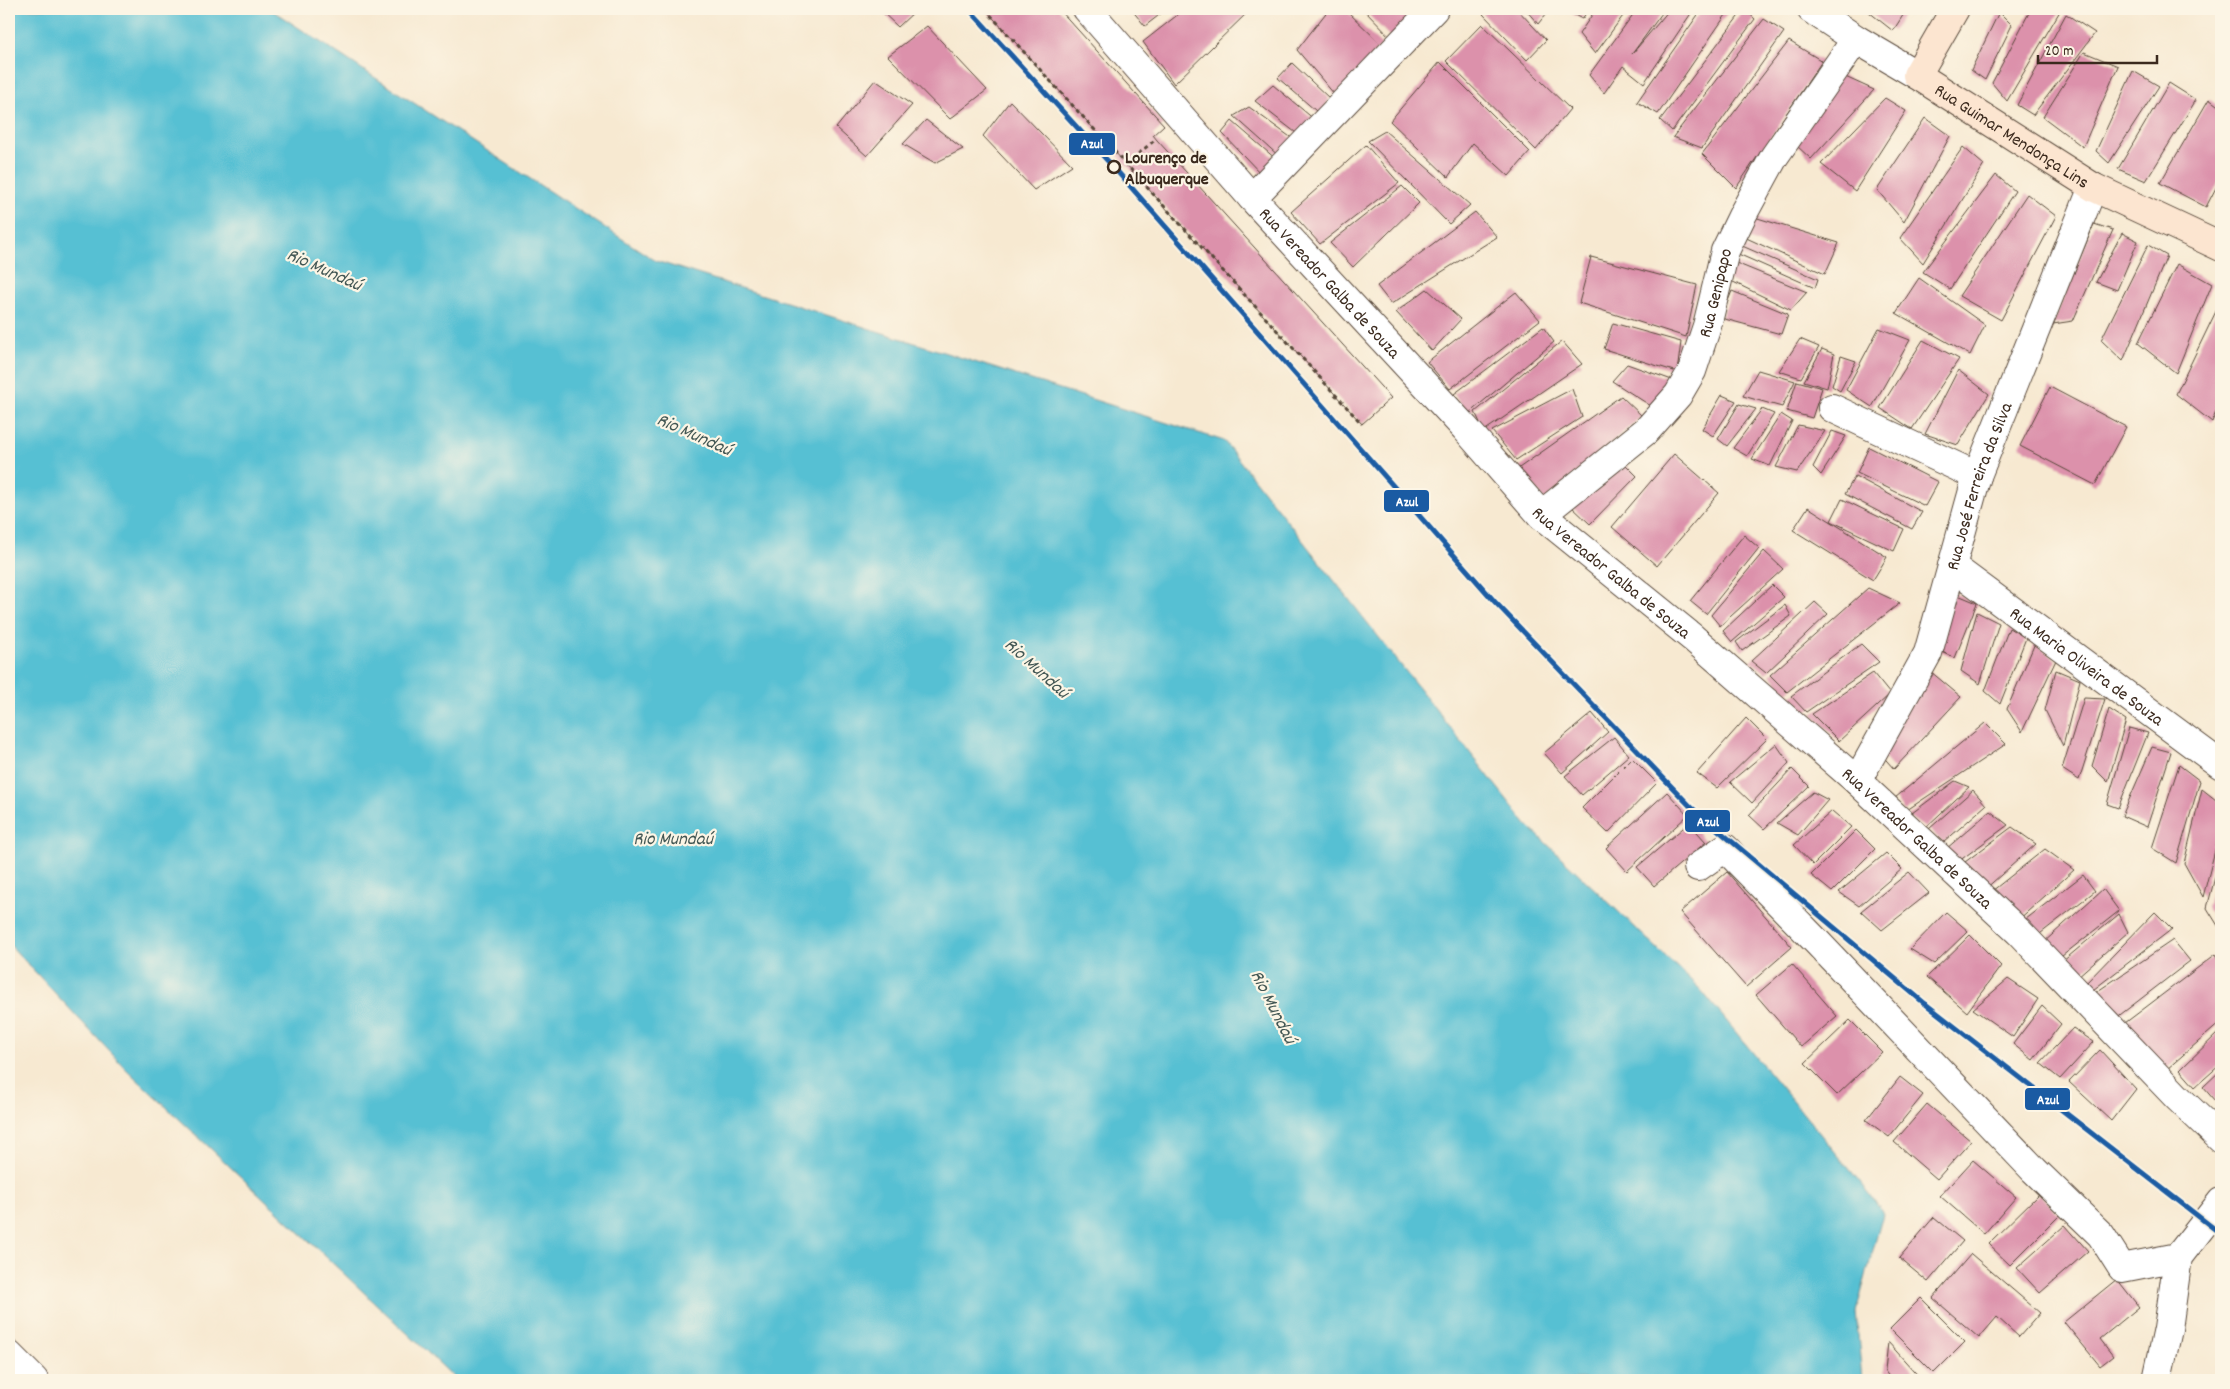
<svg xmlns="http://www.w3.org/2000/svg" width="2230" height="1389" viewBox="0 0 2230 1389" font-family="Dekko,sans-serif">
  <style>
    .water { fill: #57c0d3; stroke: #497578 }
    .building { fill: #dc91ab }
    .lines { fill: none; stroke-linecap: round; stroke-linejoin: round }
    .street-casing { stroke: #574739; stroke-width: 30 }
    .secondary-casing { stroke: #574739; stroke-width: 30 }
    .path { stroke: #574739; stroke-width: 3; stroke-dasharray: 4 4; stroke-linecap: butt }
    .street { stroke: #fff; stroke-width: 28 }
    .secondary { stroke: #fce5d0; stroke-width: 28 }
    .rail-1-casing { stroke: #fcf5e5; stroke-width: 9 }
    .rail-1 { stroke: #1a5ba3; stroke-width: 5 }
    .stop-dot { fill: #fcf5e5; stroke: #3b2a1e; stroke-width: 2.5 }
    .labels { text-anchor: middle; stroke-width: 4.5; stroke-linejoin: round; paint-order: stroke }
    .street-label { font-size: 18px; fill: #3b2a1e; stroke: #fcf5e5 }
    .stop-label { font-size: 18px; font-weight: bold; fill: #3b2a1e; stroke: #fcf5e5; text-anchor: start }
    .water-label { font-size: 19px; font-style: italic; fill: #435754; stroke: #fcf5e5 }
    .line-badge { stroke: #fcf5e5; stroke-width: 2 }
    .badge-label { font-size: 14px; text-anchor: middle; font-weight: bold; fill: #fff }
  </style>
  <rect width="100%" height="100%" fill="#fcf5e5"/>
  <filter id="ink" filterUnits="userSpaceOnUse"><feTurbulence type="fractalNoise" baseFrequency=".02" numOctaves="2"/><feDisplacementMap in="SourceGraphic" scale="10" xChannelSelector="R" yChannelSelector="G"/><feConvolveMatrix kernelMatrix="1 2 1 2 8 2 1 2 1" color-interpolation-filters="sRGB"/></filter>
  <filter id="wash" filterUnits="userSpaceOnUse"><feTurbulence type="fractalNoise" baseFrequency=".0096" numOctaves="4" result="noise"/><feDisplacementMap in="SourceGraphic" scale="20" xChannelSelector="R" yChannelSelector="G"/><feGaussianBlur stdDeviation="1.12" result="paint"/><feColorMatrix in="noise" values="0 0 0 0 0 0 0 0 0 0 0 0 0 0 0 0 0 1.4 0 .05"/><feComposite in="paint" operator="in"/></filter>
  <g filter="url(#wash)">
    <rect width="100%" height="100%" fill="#f7e9d1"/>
    <polygon class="water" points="9,9 270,9 656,261 1224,441 1527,825 1700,989 1870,1194 1883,1214 1856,1312 1862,1380 457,1380 127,1070 9,944"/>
    <g id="blocks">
      <g class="building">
        <polygon points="879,9 917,9 898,27"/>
        <polygon points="985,9 1059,9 1164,125 1153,135 1157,140 1391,398 1362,424"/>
        <polygon points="1131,9 1167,9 1145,26"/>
        <polygon points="1185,9 1251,9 1174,84 1143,42"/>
        <polygon points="1329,9 1345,9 1382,45 1335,95 1297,50"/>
        <polygon points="1363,9 1417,9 1393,40"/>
        <polygon points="1488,9 1517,9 1546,40 1527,60 1483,14"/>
        <polygon points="1525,9 1550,9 1538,24"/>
        <polygon points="1563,9 1589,9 1582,19"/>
        <polygon points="1596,9 1628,9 1595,54 1579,34"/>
        <polygon points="1637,9 1665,9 1632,54 1670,9 1694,9 1644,83 1623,66 1604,93 1589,75"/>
        <polygon points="1702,9 1730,9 1658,114 1637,102"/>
        <polygon points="1744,9 1755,19 1672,131 1660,120"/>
        <polygon points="1871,9 1907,9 1893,31 1869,12"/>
        <polygon points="2031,9 2060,11 2007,101 1992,83"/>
        <polygon points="1999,12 2012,25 1985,80 1971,70"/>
        <polygon points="2066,14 2095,33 2033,115 2017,105"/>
        <polygon points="1764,19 1784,32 1702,148 1673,137"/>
        <polygon points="1482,24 1570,109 1536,150 1446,61"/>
        <polygon points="927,26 987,90 950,119 888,56"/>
        <polygon points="1789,41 1822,61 1736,188 1702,154"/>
        <polygon points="2084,52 2118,66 2083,147 2043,117"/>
        <polygon points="1440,62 1530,152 1509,176 1473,143 1448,177 1390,121"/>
        <polygon points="1292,63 1329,98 1323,117 1278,78"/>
        <polygon points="2133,71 2159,86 2109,163 2096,151"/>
        <polygon points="1841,75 1874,90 1811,159 1796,145"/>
        <polygon points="875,80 912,105 867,156 836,128"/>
        <polygon points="2169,83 2196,100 2146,181 2118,169"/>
        <polygon points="1273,85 1315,120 1300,136 1255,101"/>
        <polygon points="1885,98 1906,111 1855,191 1821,164"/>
        <polygon points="2209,99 2221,108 2221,178 2206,207 2160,183"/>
        <polygon points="1010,101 1072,165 1034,190 983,136"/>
        <polygon points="1249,107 1293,139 1280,157 1234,116"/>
        <polygon points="1925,118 1950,136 1904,222 1877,190"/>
        <polygon points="926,120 963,149 935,163 903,144"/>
        <polygon points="1232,121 1277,160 1262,175 1222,133"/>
        <polygon points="1385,131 1470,205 1449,224 1368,141"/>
        <polygon points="1366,145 1399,183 1320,244 1291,212"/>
        <polygon points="1963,147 1984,165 1923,263 1900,238"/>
        <polygon points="1996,175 2015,191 1950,289 1923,272"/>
        <polygon points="1402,186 1419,203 1353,267 1330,243"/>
        <polygon points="2027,194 2056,216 2001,320 1959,296"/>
        <polygon points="1475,212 1497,237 1391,304 1377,286"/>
        <polygon points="1751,216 1839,243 1825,274 1742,236"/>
        <polygon points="2094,224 2113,230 2073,321 2053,324"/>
        <polygon points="2122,233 2138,241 2117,290 2096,282"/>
        <polygon points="1740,245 1818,279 1815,288 1736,253"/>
        <polygon points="2148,245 2167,256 2123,361 2101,340"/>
        <polygon points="1591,257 1697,285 1686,337 1579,303"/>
        <polygon points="1736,263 1807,292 1791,310 1727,279"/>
        <polygon points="2177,264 2212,284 2176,373 2138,343"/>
        <polygon points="1919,278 1985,325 1970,355 1896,313"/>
        <polygon points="1427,289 1461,319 1432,351 1396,312"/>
        <polygon points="1732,291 1788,314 1781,334 1721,318"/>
        <polygon points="1516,292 1540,320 1450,389 1427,362"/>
        <polygon points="2221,301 2221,399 2212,422 2176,394"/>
        <polygon points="1613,323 1681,342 1677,372 1604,349"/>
        <polygon points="1543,327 1554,342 1468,414 1454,394"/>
        <polygon points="1879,328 1910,340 1872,407 1846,390"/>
        <polygon points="1800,339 1819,347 1801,378 1779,371"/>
        <polygon points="1923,340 1959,359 1912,429 1880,408"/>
        <polygon points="1562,341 1582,364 1484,431 1475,412"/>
        <polygon points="1822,349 1834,354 1827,388 1804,381"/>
        <polygon points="1841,356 1856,361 1840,391 1832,386"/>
        <polygon points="1627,364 1672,380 1651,406 1612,381"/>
        <polygon points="1758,370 1795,381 1782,407 1743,396"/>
        <polygon points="1958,370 1989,394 1958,445 1925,434"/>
        <polygon points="1797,381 1822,388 1812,418 1787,411"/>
        <polygon points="2050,387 2126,427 2095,485 2020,446"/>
        <polygon points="1572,389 1582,417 1516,460 1492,431"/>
        <polygon points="1722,395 1736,401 1713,436 1702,429"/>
        <polygon points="1621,396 1642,416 1545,500 1519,468"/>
        <polygon points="1739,404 1756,409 1727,446 1718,439"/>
        <polygon points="1762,409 1774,414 1747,456 1733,448"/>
        <polygon points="1781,414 1792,421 1770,466 1752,459"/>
        <polygon points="1798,425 1825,431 1797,472 1776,467"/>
        <polygon points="1832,431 1846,436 1821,475 1813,467"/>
        <polygon points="1869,447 1938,482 1925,506 1857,473"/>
        <polygon points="1674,454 1719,493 1657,566 1612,527"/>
        <polygon points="1618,457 1637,476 1590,524 1571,506"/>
        <polygon points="1855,476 1922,512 1912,529 1845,494"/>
        <polygon points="1842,499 1904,529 1894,551 1831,521"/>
        <polygon points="1808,507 1887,557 1873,580 1793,530"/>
        <polygon points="1744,535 1759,548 1706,614 1690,601"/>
        <polygon points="1764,551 1783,569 1720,626 1711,615"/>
        <polygon points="1772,585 1784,597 1732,642 1723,631"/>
        <polygon points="1868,588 1900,603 1787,692 1770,675"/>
        <polygon points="1953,593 1977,603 1955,658 1938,650"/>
        <polygon points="1815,602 1828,614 1766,673 1751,661"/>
        <polygon points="1785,605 1791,616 1742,651 1736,642"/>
        <polygon points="1977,612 1999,623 1980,684 1961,671"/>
        <polygon points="2009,628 2026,638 2000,704 1985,691"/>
        <polygon points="2035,643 2056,660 2022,732 2007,709"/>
        <polygon points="1861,644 1879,662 1806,712 1791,696"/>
        <polygon points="2056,670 2080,680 2063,746 2045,710"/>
        <polygon points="1930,671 1961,697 1894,769 1879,752"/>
        <polygon points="1873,673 1890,694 1839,741 1812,714"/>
        <polygon points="2084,698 2105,699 2079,780 2062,769"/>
        <polygon points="2109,709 2126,720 2108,782 2092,766"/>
        <polygon points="1592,713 1608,732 1562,773 1544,753"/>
        <polygon points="1746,718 1767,739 1717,788 1697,773"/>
        <polygon points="1985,723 2006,744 1904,812 1895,798"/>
        <polygon points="2129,728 2148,733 2118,808 2107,804"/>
        <polygon points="1614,737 1629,755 1582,795 1565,776"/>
        <polygon points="1776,744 1789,763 1752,803 1730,782"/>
        <polygon points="2152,747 2171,752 2147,827 2122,816"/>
        <polygon points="1632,758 1657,783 1608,833 1582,808"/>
        <polygon points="2179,765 2200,781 2176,863 2152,848"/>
        <polygon points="1792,769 1809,786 1764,829 1749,815"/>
        <polygon points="1955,781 1969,787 1925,828 1908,816"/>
        <polygon points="2202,789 2221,804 2221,827 2203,897 2184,863"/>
        <polygon points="1973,790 1986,805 1943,843 1929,829"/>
        <polygon points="1667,792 1688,815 1627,871 1606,848"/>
        <polygon points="1813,792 1828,800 1798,835 1777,823"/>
        <polygon points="1832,811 1851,827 1813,865 1794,845"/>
        <polygon points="1990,811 2008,825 1959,861 1946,849"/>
        <polygon points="1689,823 1706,842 1654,886 1637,867"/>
        <polygon points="2012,827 2036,844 1984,890 1961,865"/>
        <polygon points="1856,830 1875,849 1832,892 1811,875"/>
        <polygon points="2045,849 2074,870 2017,921 1987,895"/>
        <polygon points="1886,853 1902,869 1859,906 1839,892"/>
        <polygon points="2221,854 2221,925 2220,929 2207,908"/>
        <polygon points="1727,872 1792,947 1746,987 1680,912"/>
        <polygon points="1909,872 1929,893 1882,930 1861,911"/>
        <polygon points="2083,875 2095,891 2036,937 2021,923"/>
        <polygon points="2103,889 2119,911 2057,960 2043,943"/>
        <polygon points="1946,912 1968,931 1934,964 1910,949"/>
        <polygon points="2155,912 2172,929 2089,993 2084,985"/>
        <polygon points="2119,914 2128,932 2077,977 2062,962"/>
        <polygon points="1970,935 2001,966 1967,1012 1927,977"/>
        <polygon points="2173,940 2190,961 2116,1018 2089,997"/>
        <polygon points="2216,954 2221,962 2221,1022 2167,1069 2125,1023"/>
        <polygon points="1792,964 1837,1016 1801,1047 1756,995"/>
        <polygon points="2008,979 2038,999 2013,1037 1973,1009"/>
        <polygon points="2042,1006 2061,1024 2033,1060 2013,1044"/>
        <polygon points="1850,1020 1882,1052 1837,1095 1805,1063"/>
        <polygon points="2073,1028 2094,1042 2060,1079 2040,1063"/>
        <polygon points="2221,1030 2221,1064 2195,1087 2180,1070"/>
        <polygon points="2100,1050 2136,1089 2111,1121 2069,1082"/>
        <polygon points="2221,1070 2221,1108 2203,1087"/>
        <polygon points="1900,1077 1923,1095 1889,1137 1866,1120"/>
        <polygon points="1927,1104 1971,1141 1937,1179 1894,1142"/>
        <polygon points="1973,1160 2016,1197 1984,1234 1940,1196"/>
        <polygon points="2039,1194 2060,1215 2010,1265 1988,1244"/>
        <polygon points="1934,1217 1963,1241 1928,1282 1899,1258"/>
        <polygon points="2065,1225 2088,1251 2040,1293 2017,1268"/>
        <polygon points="1971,1254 2040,1313 2019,1337 1997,1317 1979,1338 1933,1298"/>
        <polygon points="2117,1279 2139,1307 2100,1339 2113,1356 2100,1366 2064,1322"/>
        <polygon points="1921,1298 1965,1342 1934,1373 1890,1329"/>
        <polygon points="1888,1342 1922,1380 1891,1380 1885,1371"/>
      </g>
    </g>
  </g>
  <g filter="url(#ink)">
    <use href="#blocks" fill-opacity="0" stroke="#574739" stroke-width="1"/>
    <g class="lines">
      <g class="street-casing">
        <g id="street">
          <path id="s1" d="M1087,9l165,189 213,230 76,87 152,123 164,143 162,151 158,165 44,42"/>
          <polyline points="1811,9 1856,39 1917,75"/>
          <polyline points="1252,198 1434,9"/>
          <polyline points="1832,408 1977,476"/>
          <path id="s2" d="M1541,515l106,-85 31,-35 14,-24 15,-45 18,-75 18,-37 31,-57 82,-118"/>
          <path id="s3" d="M1952,566l269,199"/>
          <path id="s4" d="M1857,781l71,-128 49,-177 116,-289"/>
          <polyline points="1698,867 1725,848 1816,941 2034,1170 2101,1235 2122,1268 2178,1257"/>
          <polyline points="9,1355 34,1380"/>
          <polyline points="2157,1380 2168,1329 2178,1257 2221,1202"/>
        </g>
      </g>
      <g class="secondary-casing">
        <g id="secondary">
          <path id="s5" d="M1955,9l-38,66 176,112 128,60"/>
        </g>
      </g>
      <g class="path">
        <polyline points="985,9 1362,424"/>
        <polyline points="1126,164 1156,139"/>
      </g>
      <use href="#street" class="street"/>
      <use href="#secondary" class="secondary"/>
      <g class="rail-1-casing">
        <polyline id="rail-1" points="969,9 1116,170 1495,602 1692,808 1923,1002 2221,1234"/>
      </g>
      <use href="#rail-1" class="rail-1"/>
    </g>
  </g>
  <circle class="stop-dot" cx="1114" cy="167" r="6"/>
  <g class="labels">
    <g class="street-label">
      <text dy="6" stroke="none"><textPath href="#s5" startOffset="189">Rua Guimar Mendonça Lins</textPath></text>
      <text dy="6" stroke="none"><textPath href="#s1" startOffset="366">Rua Vereador Galba de Souza</textPath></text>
      <text dy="6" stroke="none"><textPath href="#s2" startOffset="292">Rua Genipapo</textPath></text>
      <text dy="6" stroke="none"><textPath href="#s4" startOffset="321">Rua José Ferreira da Silva</textPath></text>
      <text dy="6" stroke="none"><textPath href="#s1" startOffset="771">Rua Vereador Galba de Souza</textPath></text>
      <text dy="6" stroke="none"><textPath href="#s3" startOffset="168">Rua Maria Oliveira de Souza</textPath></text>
      <text dy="6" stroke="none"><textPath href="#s1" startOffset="1176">Rua Vereador Galba de Souza</textPath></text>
    </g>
    <g class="stop-label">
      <text x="1125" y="163">Lourenço de<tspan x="1125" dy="21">Albuquerque</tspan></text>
    </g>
    <g class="water-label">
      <text transform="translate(325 268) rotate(24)" y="7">Rio Mundaú</text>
      <text transform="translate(695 433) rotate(24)" y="7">Rio Mundaú</text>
      <text transform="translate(1038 667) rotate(42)" y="7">Rio Mundaú</text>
      <text x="673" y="844">Rio Mundaú</text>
      <text transform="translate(1275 1006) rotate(63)" y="7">Rio Mundaú</text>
    </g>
  </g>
  <g class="line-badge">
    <rect x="1068" y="132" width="48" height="24" rx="5" fill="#1a5ba3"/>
    <rect x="1383" y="489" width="47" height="24" rx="5" fill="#1a5ba3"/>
    <rect x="1684" y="809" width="47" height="24" rx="5" fill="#1a5ba3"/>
    <rect x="2024" y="1087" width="47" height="24" rx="5" fill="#1a5ba3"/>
  </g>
  <g class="badge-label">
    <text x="1092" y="148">Azul</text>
    <text x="1407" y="506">Azul</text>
    <text x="1708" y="826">Azul</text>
    <text x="2048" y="1104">Azul</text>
  </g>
  <rect width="2230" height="1389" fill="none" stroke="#fcf5e5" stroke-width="30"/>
  <path d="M2038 55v8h119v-8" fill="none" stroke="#3b2a1e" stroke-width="2.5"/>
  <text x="2045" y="55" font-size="15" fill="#3b2a1e" stroke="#fcf5e5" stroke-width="4" paint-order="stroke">20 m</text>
</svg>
